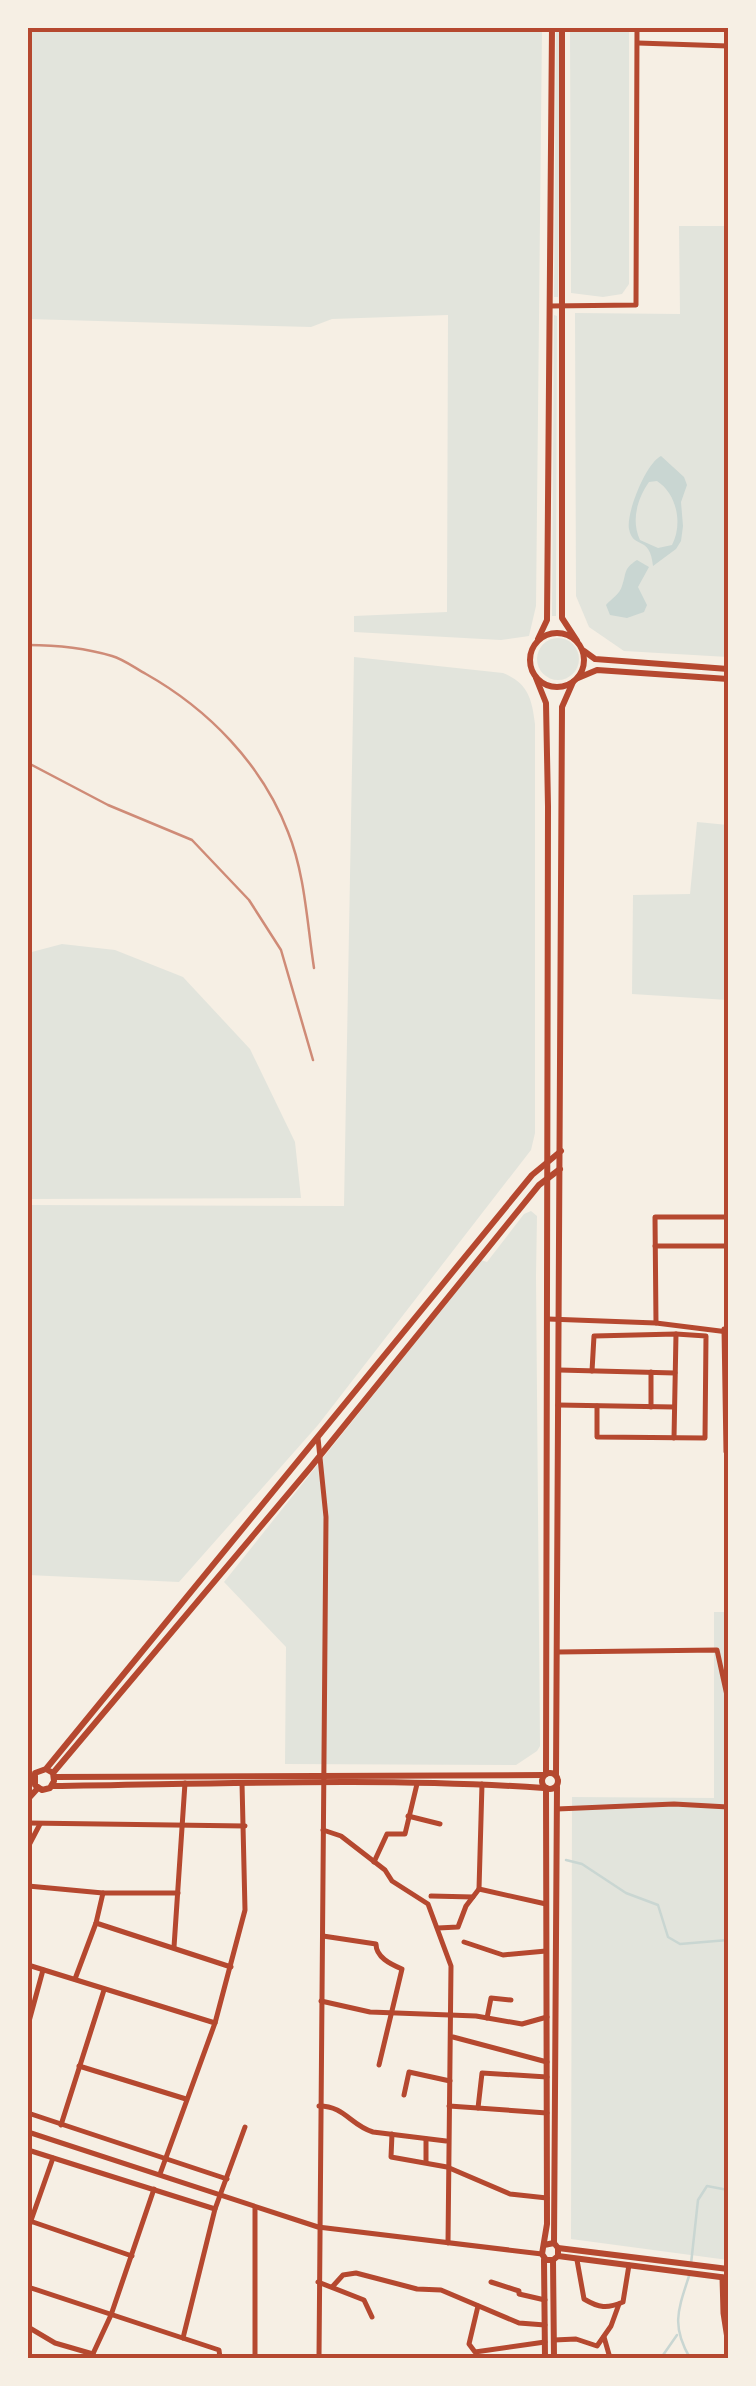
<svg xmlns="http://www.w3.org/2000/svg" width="756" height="2386" viewBox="0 0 756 2386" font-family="'Source Serif 4',serif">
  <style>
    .green { fill: #e2e4dc }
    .water { fill: #c9d6d2; fill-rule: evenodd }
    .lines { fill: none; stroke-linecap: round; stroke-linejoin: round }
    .stream { stroke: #c9d6d2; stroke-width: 2.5 }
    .minor { stroke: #b5482f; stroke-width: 5 }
    .tertiary { stroke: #b5482f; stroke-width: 6 }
    .secondary { stroke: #b5482f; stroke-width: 6 }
    .rail { stroke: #cf8b77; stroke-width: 2.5 }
    .neatline { fill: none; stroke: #b5482f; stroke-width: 4 }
  </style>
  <rect width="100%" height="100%" fill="#f6efe4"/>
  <g class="green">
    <polygon points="28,28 542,28 536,606 529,636 501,640 354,632 354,616 447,612 448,315 332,319 311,327 28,319"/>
    <polygon points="556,28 560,28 558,297 554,297"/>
    <polygon points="570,28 629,28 629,284 622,294 603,297 571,293"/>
    <polygon points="679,226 728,226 728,657 624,651 589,627 576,596 575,313 680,314"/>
    <polygon points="554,315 557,316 556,616 552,616"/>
    <circle cx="558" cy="659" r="21"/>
    <path d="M354,657l149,16c25,10 29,26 32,51v409l-4,17 -213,275 -139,157 -151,-7v-370l316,1z"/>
    <polygon points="697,822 728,825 728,1000 632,994 633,895 690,894"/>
    <polygon points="62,944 115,950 183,977 250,1049 295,1142 301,1198 28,1199 28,953"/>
    <polygon points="531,1211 537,1216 536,1276 540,1746 537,1751 516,1765 285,1764 286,1647 224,1582 481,1260 487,1262 524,1214"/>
    <polygon points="714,1612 728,1612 728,2260 571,2239 572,1797 714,1798"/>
  </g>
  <g class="water">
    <path d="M661,456l23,21 3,8 -6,17 2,24 -2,15 -5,8 -23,17c-3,-32 -20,-16 -24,-37 -3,-16 17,-66 32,-73zM657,481c20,13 26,43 15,64l-14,3 -18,-8c-9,-19 -3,-41 9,-58z"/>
    <path d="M637,560l12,7 -11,20 9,18 -3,7 -17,6 -17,-3 -4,-10c5,-6 14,-11 16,-19 5,-14 1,-17 15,-26z"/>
  </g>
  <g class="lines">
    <g class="stream">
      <polyline points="566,1860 582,1864 626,1893 658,1905 668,1937 680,1944 728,1940"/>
      <polyline points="691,2264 698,2200 707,2186 728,2190"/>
      <path d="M689,2276c-11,34 -18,50 1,82"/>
      <polyline points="661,2358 677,2335"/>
    </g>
    <g class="minor">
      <polyline points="728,28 728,225"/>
      <polyline points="638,43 728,46"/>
      <polyline points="550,306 636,305 637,28"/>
      <polyline points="655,1246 728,1246"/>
      <polyline points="548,1319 656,1323 728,1332"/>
      <polyline points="656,1323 655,1217 728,1217"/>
      <polyline points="724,1329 726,1452"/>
      <polyline points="559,1370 675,1373"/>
      <polyline points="592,1371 594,1336 676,1334 674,1438"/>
      <polyline points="558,1405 674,1407"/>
      <polyline points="597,1406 597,1437 705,1438 706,1336 676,1334"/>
      <polyline points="651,1407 651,1372"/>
      <polyline points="318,1438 326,1517 319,2358"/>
      <polyline points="558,1652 717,1650 728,1700"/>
      <polyline points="482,1784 479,1889 546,1904"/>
      <polyline points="557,1809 674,1804 728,1807"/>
      <polyline points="408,1816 440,1824"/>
      <polyline points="28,1823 245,1826"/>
      <polyline points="323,1830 341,1836 385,1870 392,1881 428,1904 451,1966 448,2243"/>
      <polyline points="28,1847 40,1824"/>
      <polyline points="374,1862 387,1834 405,1834 417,1784"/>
      <polyline points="28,1886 103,1893 178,1893"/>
      <polyline points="431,1896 473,1897"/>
      <polyline points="96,1923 231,1967"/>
      <polyline points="438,1928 458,1927 466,1906 479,1889"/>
      <path d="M323,1936l53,8c0,13 14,20 26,25l-23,96"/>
      <polyline points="464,1942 503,1955 546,1951"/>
      <polyline points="174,1947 185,1783"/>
      <polyline points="28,1965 215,2023"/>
      <polyline points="75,1979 96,1923 103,1893"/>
      <polyline points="321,2001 370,2012 476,2016 522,2024 547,2017"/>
      <polyline points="487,2018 491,1998 511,2000"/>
      <polyline points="28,2025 43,1970"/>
      <polyline points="453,2037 547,2062"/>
      <polyline points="79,2066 186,2099"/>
      <polyline points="404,2095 409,2072 450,2081"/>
      <path d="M319,2106c26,0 31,19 54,26l73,9"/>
      <polyline points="449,2106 547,2113"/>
      <polyline points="478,2108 482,2073 547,2077"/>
      <polyline points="28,2113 227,2179"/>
      <polyline points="61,2125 104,1990"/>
      <polyline points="28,2132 318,2227 542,2254"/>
      <polyline points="392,2134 391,2157 447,2167 510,2194 547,2198"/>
      <polyline points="28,2150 215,2209"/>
      <polyline points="426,2161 426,2139"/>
      <polyline points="160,2174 215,2023 245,1910 242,1783"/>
      <polyline points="255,2208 255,2358"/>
      <polyline points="30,2221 132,2256"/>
      <polyline points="28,2229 53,2158"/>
      <path d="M577,2260l7,39c15,9 23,10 39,3l6,-37"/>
      <polyline points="722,2277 723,2313 728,2345"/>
      <polyline points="318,2282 364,2300 372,2317"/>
      <polyline points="491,2282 519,2291 519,2294 545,2300"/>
      <polyline points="333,2286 343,2275 356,2273 417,2289 441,2290 519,2323 545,2325"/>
      <polyline points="28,2287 219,2350 220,2358"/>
      <polyline points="478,2306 469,2344 475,2352 545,2342"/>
      <polyline points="28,2327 55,2343 93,2354"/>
      <polyline points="604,2337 610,2358"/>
      <polyline points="183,2338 215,2209 245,2127"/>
      <polyline points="554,2340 576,2339 597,2346 611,2326 619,2304"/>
      <polyline points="91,2358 111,2315 154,2189"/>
    </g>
    <g class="tertiary">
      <polyline points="46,1769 53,1773 54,1781 50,1788 42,1790 35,1785 35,1773 46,1769 532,1175 561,1151"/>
      <polyline points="53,1773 310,1468 539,1185 560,1169"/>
      <polyline points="54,1777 544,1775"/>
      <path d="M52,1786c164,-2 329,-9 492,2"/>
      <polyline points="28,1799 38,1788"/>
    </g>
    <g class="secondary">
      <polyline points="562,28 562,618 577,641"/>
      <circle cx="557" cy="660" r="27"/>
      <polyline points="538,639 547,620 552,28"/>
      <polyline points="584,651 595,659 728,669"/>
      <polyline points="536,678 546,703 548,806 546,1774"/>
      <polyline points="578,678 597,670 728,679"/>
      <circle cx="550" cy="1781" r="8"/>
      <polyline points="556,1775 562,707 573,682"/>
      <polyline points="554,2243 557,1787"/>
      <polyline points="544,2245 554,2243 558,2248 558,2256 553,2260 546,2260 542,2254 547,2224 546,1788"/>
      <polyline points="558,2248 728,2269"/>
      <polyline points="558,2256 728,2278"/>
      <polyline points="544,2260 545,2358"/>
      <polyline points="553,2260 554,2358"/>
    </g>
    <g class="rail">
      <path d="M28,645c27,0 57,3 84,11 11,3 23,12 34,18 62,35 116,90 142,158 17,42 19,91 26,136"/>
      <polyline points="28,763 108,805 192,840 249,900 281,950 313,1060"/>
    </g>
  </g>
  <rect width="756" height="2386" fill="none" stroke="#f6efe4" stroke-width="60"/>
  <rect x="30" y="30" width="696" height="2326" class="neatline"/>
</svg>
